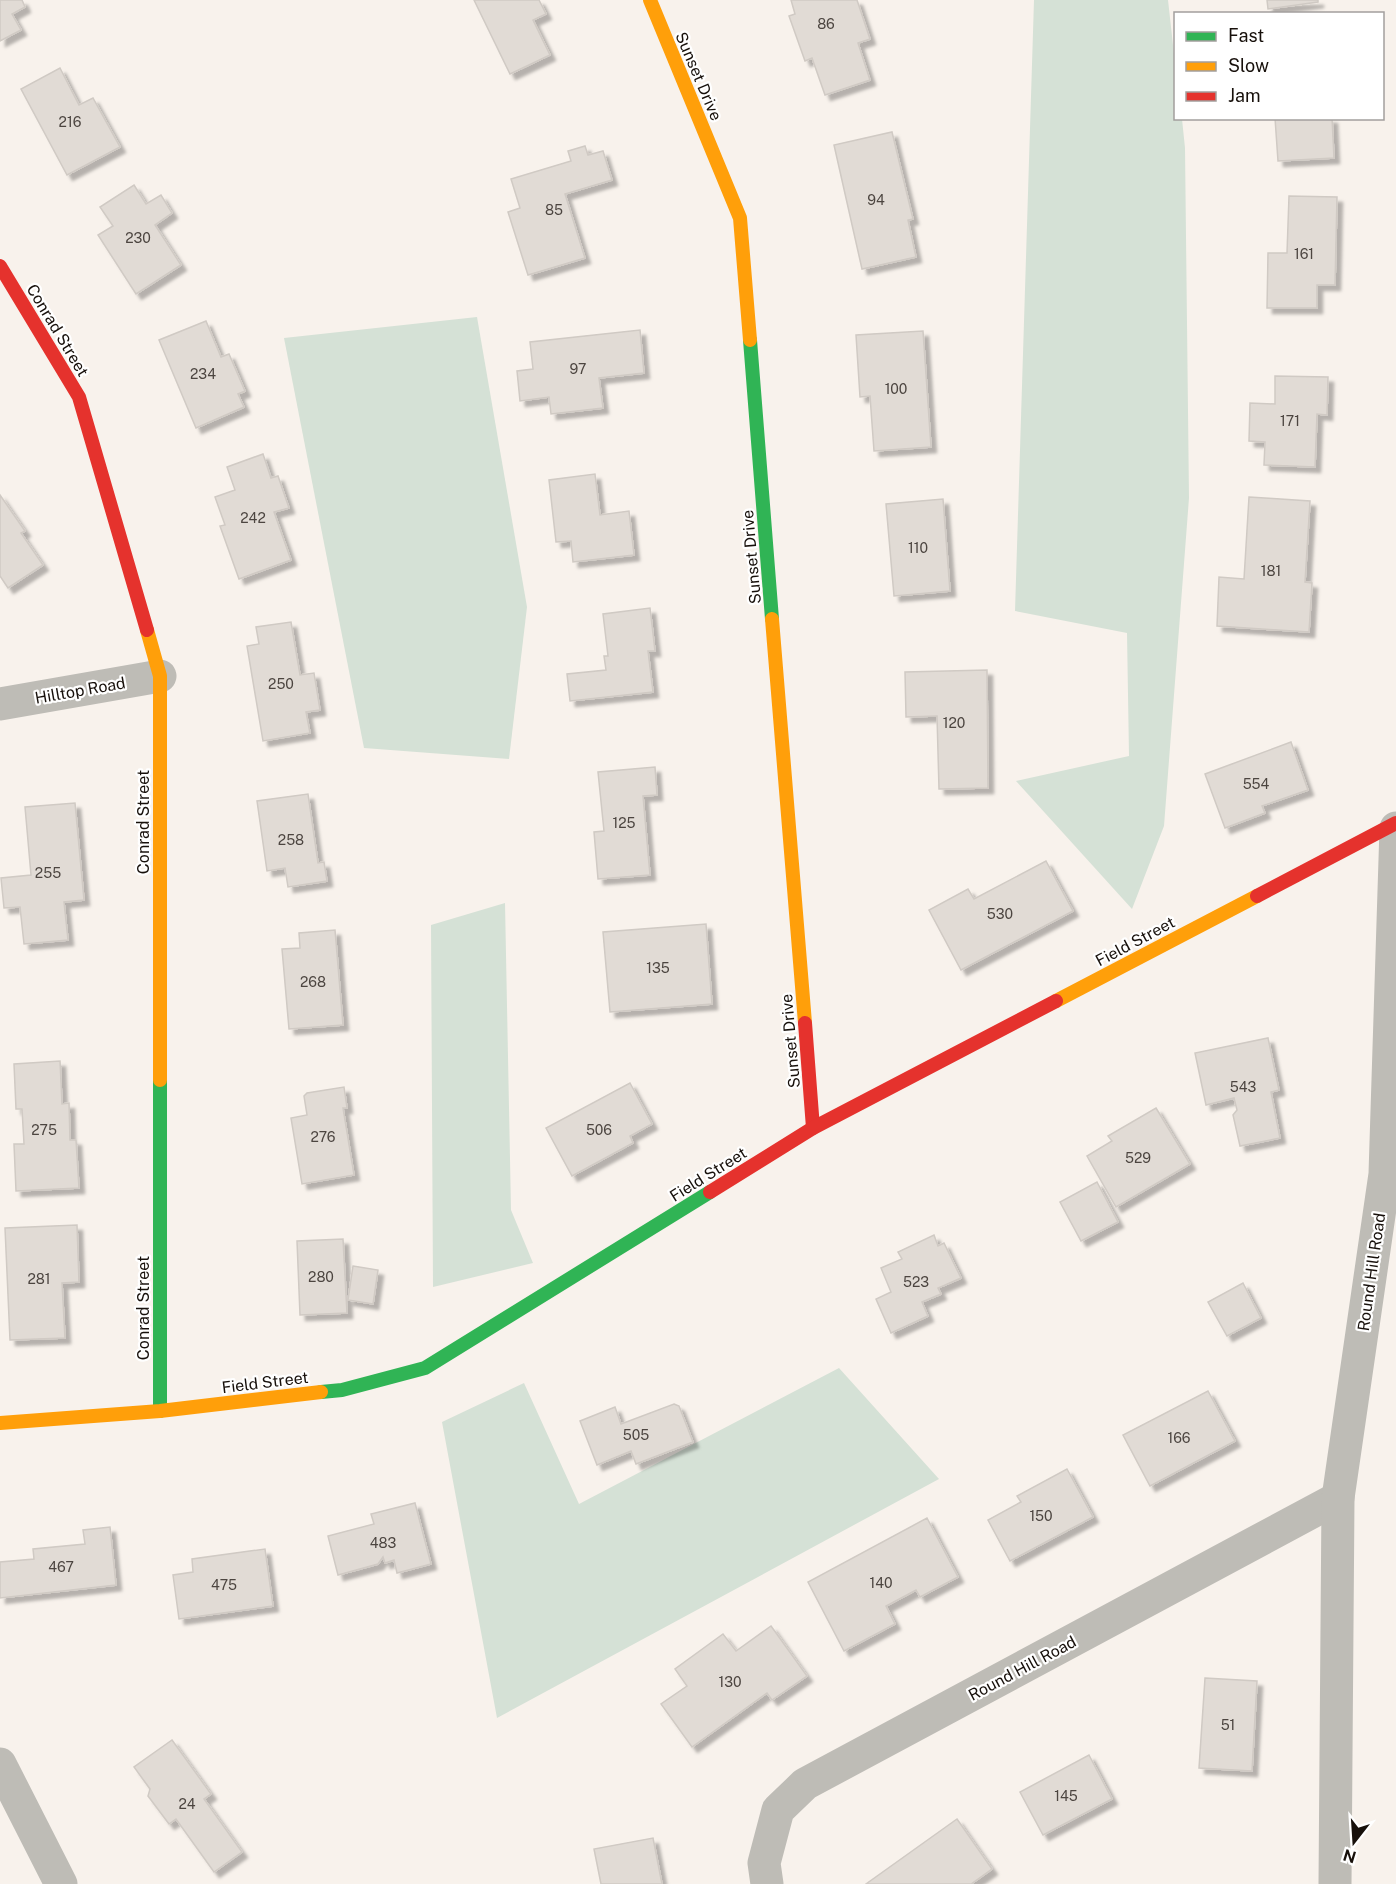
<svg xmlns="http://www.w3.org/2000/svg" width="1396" height="1884" viewBox="0 0 1396 1884" font-family="'Public Sans',sans-serif">
  <style>
    .green { fill: #d5e1d6 }
    .building { fill: #e1dbd5; stroke: #d0cac4; stroke-width: 1.5; filter: url(#shadow) }
    .lines { fill: none; stroke-linecap: round; stroke-linejoin: round }
    .street { stroke: #bebcb6; stroke-width: 33 }
    .fast { stroke: #30b455; stroke-width: 14 }
    .slow { stroke: #ff9f0a; stroke-width: 14 }
    .jam { stroke: #e5322d; stroke-width: 14 }
    .labels { text-anchor: middle; stroke-width: 4.5; stroke-linejoin: round; paint-order: stroke }
    .number-label { font-size: 14px; fill: #4c4540 }
    .street-label { font-size: 16px; fill: #17100b; stroke: #fff }
  </style>
  <defs>
    <filter id="shadow"><feDropShadow dx="5.5" dy="5.5" stdDeviation="1.5" flood-color="#0004"/></filter>
  </defs>
  <rect width="100%" height="100%" fill="#f8f2ec"/>
  <g class="green">
    <polygon points="1034,0 1168,0 1175,63 1176,118 1182,119 1185,148 1189,498 1164,826 1132,909 1016,781 1129,756 1127,633 1015,611"/>
    <polygon points="477,317 527,607 509,759 364,748 284,338"/>
    <polygon points="505,903 511,1210 533,1263 433,1287 431,925"/>
    <polygon points="839,1368 939,1479 497,1718 442,1422 524,1383 579,1504"/>
  </g>
  <g class="building">
    <polygon points="0,0 22,0 25,7 12,14 21,30 0,41"/>
    <polygon points="474,0 539,0 546,14 533,20 550,55 510,74"/>
    <polygon points="791,0 857,0 870,39 858,43 870,80 825,95 812,58 805,61 789,16 795,14"/>
    <polygon points="1267,0 1318,0 1318,2 1268,9"/>
    <polygon points="60,68 79,105 93,98 120,147 67,175 21,89"/>
    <polygon points="1275,118 1332,118 1334,158 1278,161"/>
    <polygon points="892,132 913,219 908,220 916,257 862,269 834,145"/>
    <polygon points="585,146 588,155 603,151 612,180 565,194 585,258 528,275 508,212 520,208 511,179 571,161 568,151"/>
    <polygon points="134,185 146,204 161,195 172,213 155,225 181,265 136,294 98,235 113,226 100,207"/>
    <polygon points="1289,196 1337,197 1335,285 1317,285 1317,308 1267,308 1268,253 1287,253"/>
    <polygon points="206,321 221,357 229,354 245,391 238,394 244,407 196,428 159,340"/>
    <polygon points="640,330 644,373 599,378 603,408 551,414 549,397 520,401 517,371 533,369 530,342"/>
    <polygon points="923,331 931,447 874,451 870,396 860,397 856,335"/>
    <polygon points="1275,376 1328,377 1327,415 1317,414 1315,467 1264,465 1265,442 1249,441 1250,403 1275,404"/>
    <polygon points="263,454 271,478 278,476 289,508 274,512 291,560 239,579 220,526 225,525 215,497 235,490 227,467"/>
    <polygon points="595,474 600,515 629,511 634,555 573,562 571,541 556,542 549,480"/>
    <polygon points="0,495 25,531 21,533 43,565 8,588 0,576"/>
    <polygon points="1249,497 1310,501 1305,582 1312,583 1309,632 1217,626 1219,577 1244,579"/>
    <polygon points="943,499 950,591 894,596 886,504"/>
    <polygon points="650,608 655,651 648,651 653,692 570,701 567,674 606,670 604,656 608,656 603,614"/>
    <polygon points="291,622 300,675 314,673 320,710 306,712 310,733 263,741 247,646 259,644 256,627"/>
    <polygon points="987,670 988,788 939,789 937,716 906,717 905,672"/>
    <polygon points="1291,742 1308,790 1262,806 1265,813 1225,828 1205,774"/>
    <polygon points="655,767 657,795 643,796 650,875 598,879 594,832 604,831 598,772"/>
    <polygon points="308,794 318,863 324,862 327,881 288,887 285,868 267,871 257,801"/>
    <polygon points="75,803 84,900 64,902 68,940 24,944 20,907 4,908 1,878 31,875 25,807"/>
    <polygon points="1046,861 1073,911 961,970 929,910 968,889 974,899"/>
    <polygon points="706,924 712,1004 610,1012 603,932"/>
    <polygon points="335,930 343,1025 289,1029 282,949 300,948 299,933"/>
    <polygon points="1268,1038 1279,1090 1271,1092 1280,1138 1240,1146 1233,1115 1237,1110 1234,1098 1206,1105 1195,1053"/>
    <polygon points="60,1061 62,1104 69,1103 70,1140 76,1140 79,1188 16,1191 14,1144 24,1144 22,1109 16,1109 14,1064"/>
    <polygon points="630,1083 652,1124 630,1136 633,1143 572,1176 546,1128"/>
    <polygon points="344,1087 347,1108 343,1108 354,1175 302,1184 291,1118 307,1115 304,1096 307,1093"/>
    <polygon points="1156,1108 1190,1164 1116,1207 1087,1156 1112,1141 1108,1136"/>
    <polygon points="1097,1182 1118,1222 1081,1241 1060,1202"/>
    <polygon points="77,1225 79,1282 62,1283 65,1338 10,1340 5,1228"/>
    <polygon points="934,1235 938,1246 944,1243 961,1278 938,1288 941,1294 922,1302 928,1316 891,1333 876,1299 891,1292 881,1268 902,1259 898,1252"/>
    <polygon points="343,1239 347,1313 300,1315 297,1241"/>
    <polygon points="353,1266 378,1270 373,1304 348,1300"/>
    <polygon points="1243,1283 1261,1318 1227,1336 1208,1302"/>
    <polygon points="1208,1391 1235,1441 1150,1486 1123,1435"/>
    <polygon points="674,1404 679,1406 693,1442 636,1464 631,1451 597,1465 580,1421 615,1407 621,1424"/>
    <polygon points="1067,1469 1093,1517 1010,1561 988,1520 1021,1502 1017,1496"/>
    <polygon points="415,1503 431,1564 397,1573 394,1560 385,1563 383,1557 378,1564 338,1575 328,1536 374,1524 371,1514"/>
    <polygon points="927,1518 958,1577 920,1597 916,1590 886,1606 895,1624 844,1651 808,1582"/>
    <polygon points="110,1527 116,1585 0,1598 0,1562 34,1559 33,1549 85,1544 83,1530"/>
    <polygon points="265,1549 273,1606 179,1619 173,1575 193,1572 192,1559"/>
    <polygon points="771,1626 807,1676 772,1700 767,1693 692,1747 661,1704 687,1686 675,1669 723,1634 736,1651"/>
    <polygon points="1205,1678 1257,1681 1252,1771 1199,1768"/>
    <polygon points="172,1740 211,1794 204,1799 242,1852 214,1872 176,1819 169,1824 148,1796 150,1789 134,1767"/>
    <polygon points="1089,1755 1112,1799 1043,1835 1020,1792"/>
    <polygon points="957,1819 992,1869 971,1884 866,1884"/>
    <polygon points="653,1838 662,1884 601,1884 594,1849"/>
  </g>
  <g class="lines">
    <g class="street">
      <polyline points="0,704 160,676"/>
      <polyline points="0,1764 61,1884"/>
      <polyline points="767,1884 764,1863 778,1810 805,1784 1338,1498"/>
      <polyline points="1335,1884 1338,1498 1385,1174 1396,828"/>
    </g>
    <g class="fast">
      <polyline points="750,340 772,619"/>
      <polyline points="160,1080 160,1411"/>
      <polyline points="321,1392 342,1390 425,1368 710,1192"/>
    </g>
    <g class="slow">
      <polyline points="650,0 740,218 750,340"/>
      <polyline points="772,619 805,1023"/>
      <polyline points="147,630 160,676 160,1080"/>
      <polyline points="1056,1001 1257,896"/>
      <polyline points="0,1423 160,1411 321,1392"/>
    </g>
    <g class="jam">
      <polyline points="0,266 79,397 147,630"/>
      <polyline points="1257,896 1396,823"/>
      <polyline points="805,1023 813,1128"/>
      <polyline points="710,1192 813,1128 1056,1001"/>
    </g>
  </g>
  <g class="labels">
    <g class="number-label">
      <text x="826" y="29">86</text>
      <text x="70" y="127">216</text>
      <text x="876" y="205">94</text>
      <text x="554" y="215">85</text>
      <text x="138" y="243">230</text>
      <text x="1304" y="259">161</text>
      <text x="578" y="374">97</text>
      <text x="203" y="379">234</text>
      <text x="896" y="394">100</text>
      <text x="1290" y="426">171</text>
      <text x="253" y="523">242</text>
      <text x="918" y="553">110</text>
      <text x="1271" y="576">181</text>
      <text x="281" y="689">250</text>
      <text x="954" y="728">120</text>
      <text x="1256" y="789">554</text>
      <text x="624" y="828">125</text>
      <text x="291" y="845">258</text>
      <text x="48" y="878">255</text>
      <text x="1000" y="919">530</text>
      <text x="658" y="973">135</text>
      <text x="313" y="987">268</text>
      <text x="1243" y="1092">543</text>
      <text x="44" y="1135">275</text>
      <text x="599" y="1135">506</text>
      <text x="323" y="1142">276</text>
      <text x="1138" y="1163">529</text>
      <text x="321" y="1282">280</text>
      <text x="39" y="1284">281</text>
      <text x="916" y="1287">523</text>
      <text x="636" y="1440">505</text>
      <text x="1179" y="1443">166</text>
      <text x="1041" y="1521">150</text>
      <text x="383" y="1548">483</text>
      <text x="61" y="1572">467</text>
      <text x="881" y="1588">140</text>
      <text x="224" y="1590">475</text>
      <text x="730" y="1687">130</text>
      <text x="1228" y="1730">51</text>
      <text x="1066" y="1801">145</text>
      <text x="187" y="1809">24</text>
    </g>
    <g class="street-label">
      <text transform="translate(699 76) rotate(67)" y="6">Sunset Drive</text>
      <text transform="translate(58 330) rotate(59)" y="6">Conrad Street</text>
      <text transform="translate(751 557) rotate(-95)" y="6">Sunset Drive</text>
      <text transform="translate(80 690) rotate(-10)" y="6">Hilltop Road</text>
      <text transform="translate(143 822) rotate(-90)" y="6">Conrad Street</text>
      <text transform="translate(1135 941) rotate(-28)" y="6">Field Street</text>
      <text transform="translate(790 1041) rotate(-95)" y="6">Sunset Drive</text>
      <text transform="translate(708 1174) rotate(-32)" y="6">Field Street</text>
      <text transform="translate(1371 1272) rotate(-82)" y="6">Round Hill Road</text>
      <text transform="translate(143 1308) rotate(-90)" y="6">Conrad Street</text>
      <text transform="translate(265 1382) rotate(-7)" y="6">Field Street</text>
      <text transform="translate(1022 1668) rotate(-28)" y="6">Round Hill Road</text>
    </g>
  </g>
  <rect x="1174" y="12" width="210" height="108" fill="#ffffff" stroke="#a29f9d" stroke-width="1.5"/>
  <rect x="1186" y="32" width="30" height="9" fill="#30b455" stroke="#a29f9d" stroke-width="1.5"/>
  <text x="1228" y="42" font-size="18" fill="#17100b">Fast</text>
  <rect x="1186" y="62" width="30" height="9" fill="#ff9f0a" stroke="#a29f9d" stroke-width="1.5"/>
  <text x="1228" y="72" font-size="18" fill="#17100b">Slow</text>
  <rect x="1186" y="92" width="30" height="9" fill="#e5322d" stroke="#a29f9d" stroke-width="1.5"/>
  <text x="1228" y="102" font-size="18" fill="#17100b">Jam</text>
  <g transform="translate(1354 1842) rotate(197)" stroke="#ffffff" stroke-width="4.5" paint-order="stroke">
  <path d="M0-4.5L10 22L0 15L-10 22Z" fill="#17100b"/>
  <text y="-9" font-size="16" font-weight="bold" text-anchor="middle" fill="#17100b">N</text>
  </g>
</svg>
